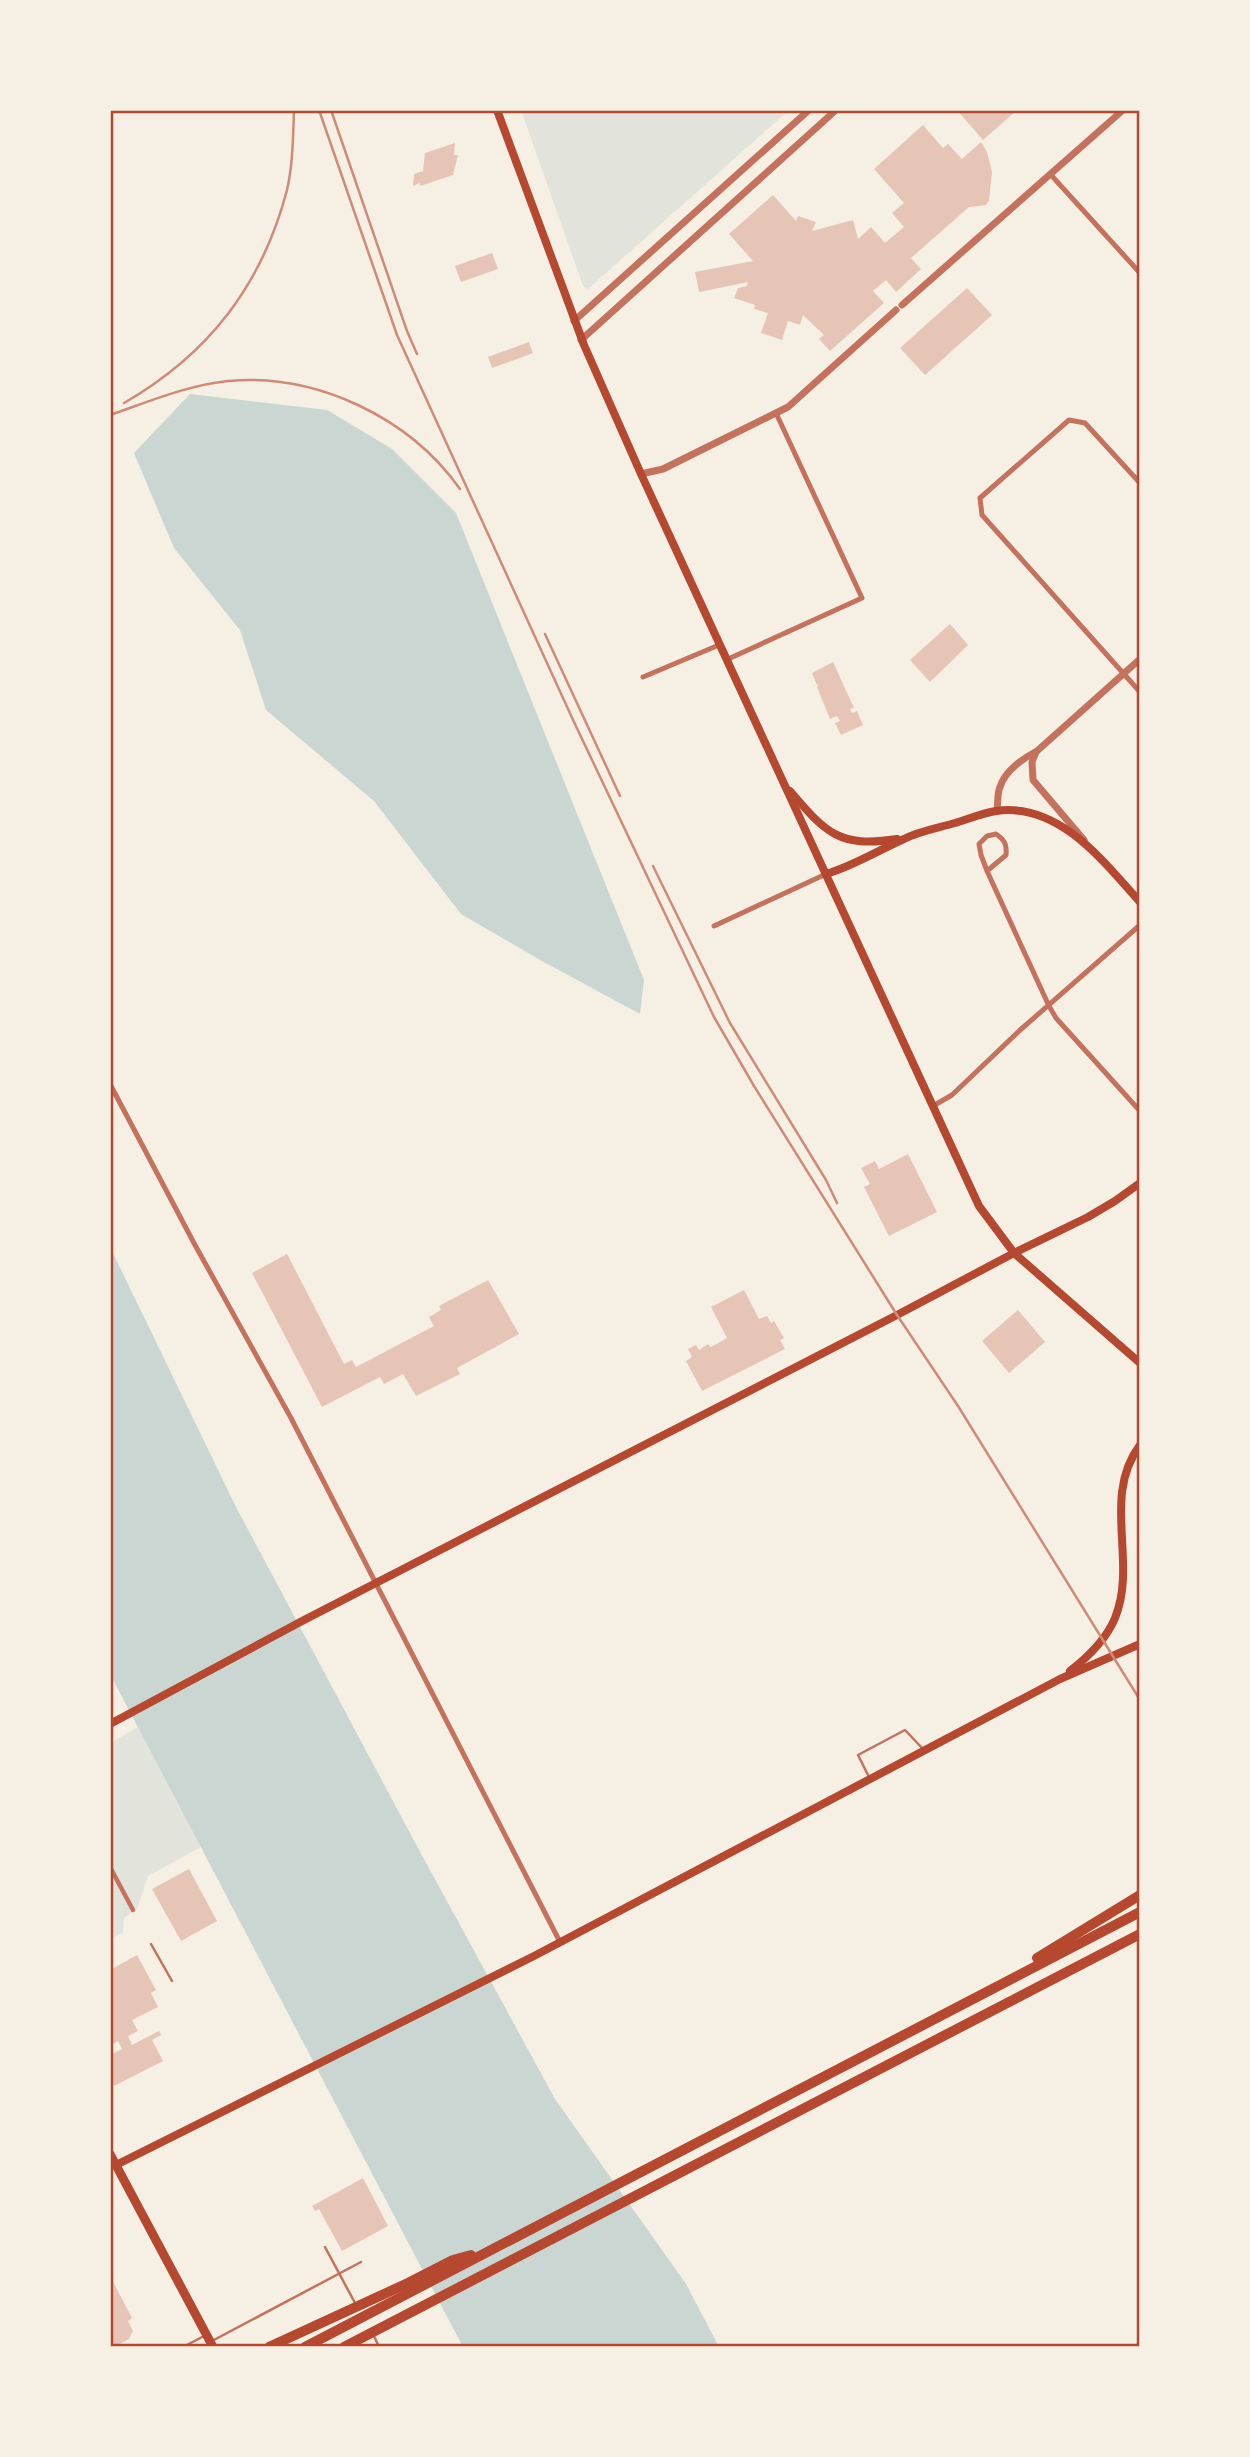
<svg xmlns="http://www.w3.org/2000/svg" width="1250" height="2457" viewBox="0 0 1250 2457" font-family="Montserrat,sans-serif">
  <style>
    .green { fill: #e2e4dc }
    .water { fill: #c9d6d2 }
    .building { fill: #e6c5b7 }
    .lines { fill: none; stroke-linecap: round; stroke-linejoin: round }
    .service { stroke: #c5725c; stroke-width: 2.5 }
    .pedestrian { stroke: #c5725c; stroke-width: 4.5 }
    .minor { stroke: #c5725c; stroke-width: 5 }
    .tertiary { stroke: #c5725c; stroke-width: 7 }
    .secondary { stroke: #b5482f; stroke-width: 8 }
    .primary { stroke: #b5482f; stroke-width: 9 }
    .motorway { stroke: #b5482f; stroke-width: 10 }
    .rail { stroke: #cf8b77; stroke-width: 2.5 }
    .neatline { fill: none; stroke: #b5482f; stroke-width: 2.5 }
  </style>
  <rect width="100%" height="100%" fill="#f6efe4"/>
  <g class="green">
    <polygon points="521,110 789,110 588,289 583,286"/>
    <polygon points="138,1727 201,1847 148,1876 137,1909 124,1918 123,1933 110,1939 110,1743"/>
  </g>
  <g class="water">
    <polygon points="190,394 327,410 392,449 456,513 644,980 640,1014 542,961 461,914 374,801 266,710 240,630 174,548 134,453"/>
    <polygon points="110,1247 236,1507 419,1850 555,2099 686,2284 719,2347 463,2347 110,1674"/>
  </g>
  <g class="building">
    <polygon points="957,110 1017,110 983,140"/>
    <polygon points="923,125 943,148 948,144 962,159 981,142 987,152 992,172 989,200 986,205 969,207 911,258 921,269 896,292 886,280 873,291 884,303 830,351 819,339 824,335 803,315 800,325 788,321 782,340 761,333 768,313 754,309 755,305 734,298 738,288 747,286 748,282 699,292 695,272 753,261 729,234 773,195 796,221 798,216 816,222 812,231 853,220 858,239 871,227 885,243 904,227 892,213 904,203 874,169"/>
    <polygon points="455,143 454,155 458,155 453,175 420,186 420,183 413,186 414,174 423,171 425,153"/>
    <polygon points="492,253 498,269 461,282 455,266"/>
    <polygon points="967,288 992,315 925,375 900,348"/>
    <polygon points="529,342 533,353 492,368 488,357"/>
    <polygon points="950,624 968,645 930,682 910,660"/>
    <polygon points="833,662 854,708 850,709 852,713 857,711 863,725 841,735 835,723 840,721 837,716 830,719 817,687 819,684 817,685 812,673"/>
    <polygon points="908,1154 937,1212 889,1236 864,1187 870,1184 861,1168 875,1161 879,1169"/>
    <polygon points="287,1254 344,1364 352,1360 356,1367 434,1326 429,1317 441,1310 439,1306 488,1280 519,1334 457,1368 460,1374 416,1396 403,1374 384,1384 380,1377 322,1407 252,1273"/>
    <polygon points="744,1290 759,1319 767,1316 771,1323 774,1321 784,1338 780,1340 785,1349 702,1391 686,1361 692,1357 688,1349 696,1345 699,1350 708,1344 711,1347 727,1338 711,1307"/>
    <polygon points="1018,1310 1045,1342 1009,1373 982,1341"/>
    <polygon points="189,1869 217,1921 181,1941 152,1889"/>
    <polygon points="137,1955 156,1990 151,1993 158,2007 132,2020 138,2031 128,2036 132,2045 159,2031 161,2035 152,2040 163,2061 114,2086 110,2079 110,2055 122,2049 118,2041 110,2046 110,1970"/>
    <polygon points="363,2178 388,2226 342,2251 319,2209 315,2211 312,2206"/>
    <polygon points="110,2276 132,2318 128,2321 133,2331 129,2339 114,2347 110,2347"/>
  </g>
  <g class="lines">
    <g class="service">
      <polyline points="869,1777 858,1755 905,1730 923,1749"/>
      <polyline points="151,1944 172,1981"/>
      <polyline points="325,2247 355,2303"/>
      <polyline points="374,2336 379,2347"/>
      <polyline points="212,2341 361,2262"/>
      <polyline points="183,2347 204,2336"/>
    </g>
    <polyline class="pedestrian" points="110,1867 133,1910"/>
    <g class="minor">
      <polyline points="1051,175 1140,273"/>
      <polyline points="1140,483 1085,423 1069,420 980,498 982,515 1140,692"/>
      <polyline points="726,660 862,598 776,413"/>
      <polyline points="643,677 719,645"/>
      <path d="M987,871l19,-16c1,-10 -1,-15 -10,-21l-9,2 -8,8 2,11 6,16 62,135 7,12 84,93"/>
      <polyline points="714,926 826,874"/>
      <polyline points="110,1084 195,1245 291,1418 560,1942"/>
      <polyline points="933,1106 952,1095 1019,1031 1140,925"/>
    </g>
    <g class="tertiary">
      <polyline points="902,305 1123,110"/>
      <polyline points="574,321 809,110"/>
      <polyline points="581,340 836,110"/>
      <polyline points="641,474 663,469 788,407 896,310"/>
      <polyline points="1036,752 1032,762 1033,780 1084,840"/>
      <path d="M997,811c1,-8 0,-17 3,-24 5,-16 22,-28 37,-36l103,-92"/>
    </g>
    <g class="secondary">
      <polyline points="497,110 584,345 641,474 979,1206 1014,1253 1140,1363"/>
      <path d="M790,791c36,42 49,57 107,48"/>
      <path d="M826,874c27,-8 51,-23 78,-35 15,-8 34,-11 51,-16 13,-4 28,-10 41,-12 63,-9 107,50 144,91"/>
      <path d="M1070,1671c18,-14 36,-31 45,-53 23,-56 -14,-121 25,-173"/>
      <polyline points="110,1724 304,1620 897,1315 1014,1253 1088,1217 1115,1201 1140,1183"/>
      <polyline points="116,2165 534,1956 1060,1679 1140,1644"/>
    </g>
    <polyline class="primary" points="110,2154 213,2347"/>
    <g class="motorway">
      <polyline points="1037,1958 1140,1895"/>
      <polyline points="269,2347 408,2283 453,2260 471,2255"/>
      <polyline points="305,2347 1140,1912"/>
      <polyline points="344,2347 1140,1934"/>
    </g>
    <g class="rail">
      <polyline points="319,110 397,335 574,722 714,1017 754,1086 897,1315 958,1406 1140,1700"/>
      <polyline points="331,110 407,331 417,354"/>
      <path d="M124,403c85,-49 138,-118 163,-213 6,-26 6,-54 7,-80"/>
      <path d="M110,415c38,-13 78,-30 118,-34 88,-8 181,36 232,108"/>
      <polyline points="545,634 620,796"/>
      <polyline points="653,866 730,1023 826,1180 837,1203"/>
    </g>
  </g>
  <rect width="1250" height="2457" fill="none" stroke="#f6efe4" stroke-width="224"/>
  <rect x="112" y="112" width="1026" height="2233" class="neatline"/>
</svg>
